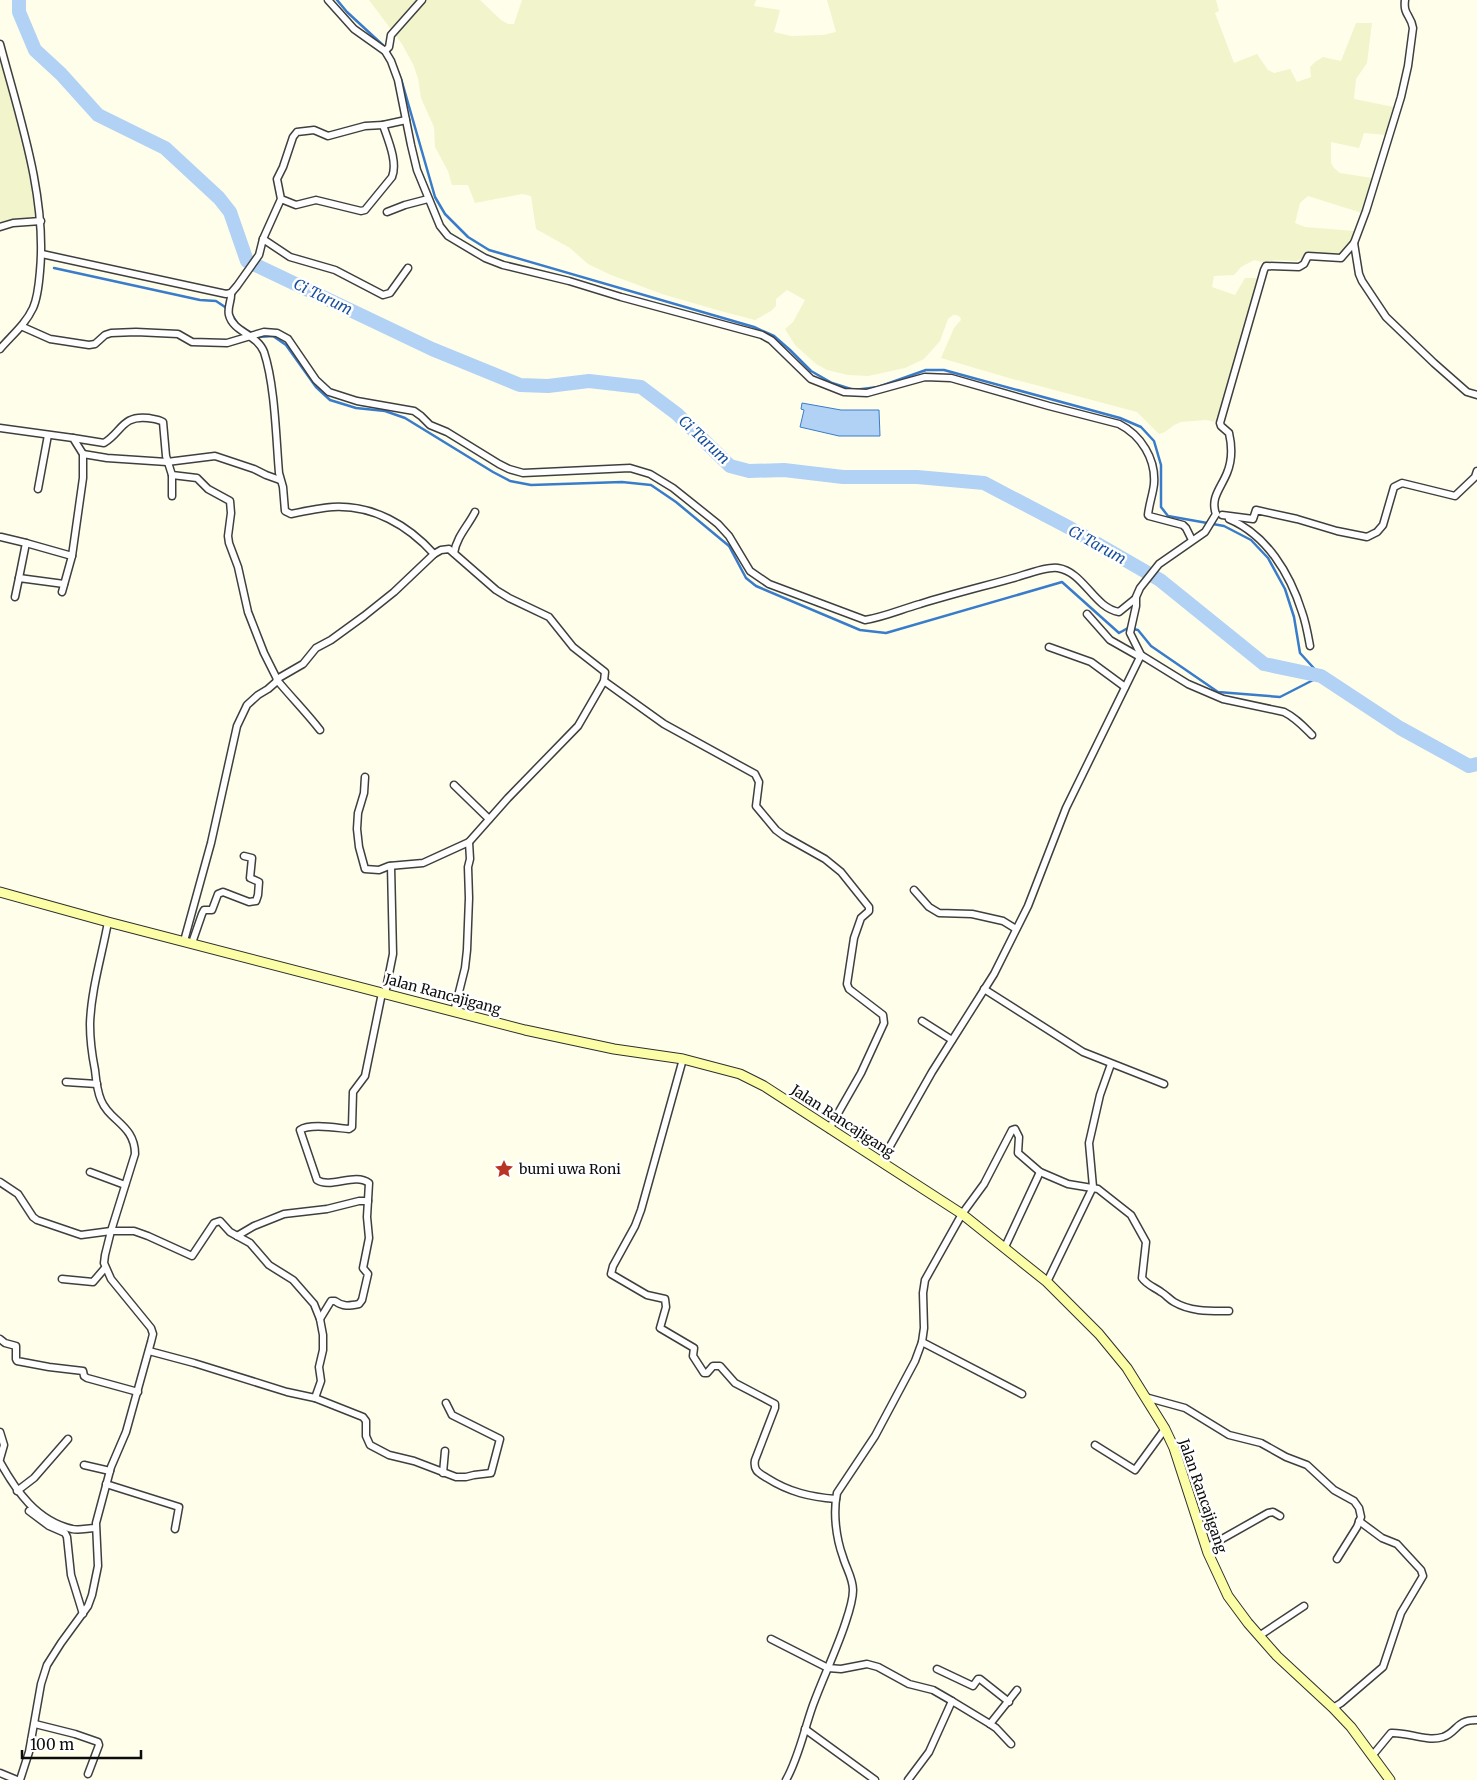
<svg xmlns="http://www.w3.org/2000/svg" width="1477" height="1780" viewBox="0 0 1477 1780" font-family="Merriweather,serif">
  <style>
    .farmland { fill: #f2f4cc }
    .water { fill: #b1d2f5; stroke: #397ccb }
    .lines { fill: none; stroke-linecap: round; stroke-linejoin: round }
    .stream { stroke: #397ccb; stroke-width: 2.5 }
    .river { stroke: #b1d2f5; stroke-width: 14 }
    .street-casing { stroke: #3f3f3f; stroke-width: 9 }
    .secondary-casing { stroke: #2e2e2e; stroke-width: 11 }
    .street { stroke: #fff; stroke-width: 6 }
    .secondary { stroke: #fbfea7; stroke-width: 9 }
    .labels { text-anchor: middle; stroke-width: 5; stroke-linejoin: round; paint-order: stroke }
    .street-label { font-size: 14px; fill: #0c0c0c; stroke: #fff }
    .poi-label { font-size: 14px; fill: #0c0c0c; stroke: #fff; text-anchor: start }
    .water-label { font-size: 15px; font-style: italic; fill: #184f9b; stroke: #fff }
  </style>
  <rect width="100%" height="100%" fill="#fffeeb"/>
  <g class="farmland">
    <polygon points="369,0 480,0 501,20 508,24 514,24 522,0 756,0 754,6 780,10 774,32 791,36 823,35 836,32 827,0 1216,0 1219,11 1215,13 1234,63 1257,54 1268,70 1274,73 1290,69 1297,82 1311,77 1310,67 1315,62 1323,57 1341,61 1356,23 1372,23 1367,63 1356,79 1354,99 1394,107 1386,135 1364,133 1359,148 1331,142 1331,163 1334,168 1340,173 1372,178 1362,213 1308,196 1300,203 1295,223 1305,227 1354,231 1355,236 1349,246 1340,255 1304,258 1296,261 1274,260 1267,263 1254,260 1241,267 1234,275 1214,276 1212,287 1235,295 1245,278 1259,278 1216,422 1206,420 1181,422 1174,425 1165,432 1159,434 1137,412 1009,378 941,358 954,328 961,320 960,317 957,315 953,315 948,319 940,341 924,359 905,368 868,376 848,375 827,370 816,364 795,345 785,329 793,322 805,300 787,290 776,299 776,306 771,311 755,320 717,310 662,294 611,275 588,264 570,248 536,229 531,196 522,194 475,203 468,185 452,185 448,171 435,147 434,127 421,98 418,78 413,64 402,44"/>
    <polygon points="0,53 29,162 37,216 9,222 0,225"/>
  </g>
  <polygon class="water" points="802,403 841,410 879,410 880,436 839,436 800,427 804,410 801,409"/>
  <g class="lines">
    <g class="stream">
      <polyline points="337,0 347,12 386,48"/>
      <polyline points="54,268 200,300 216,301 228,309"/>
      <polyline points="231,313 237,323"/>
      <polyline points="245,329 259,337 273,336 286,345 316,387 330,400 356,408 385,411 405,418 493,472 510,481 531,485 622,482 651,485 676,502 729,546 746,578 756,586 860,630 886,633 1062,582 1119,633 1128,628 1138,630 1151,646 1218,692 1280,697 1321,676 1300,653 1294,617 1285,589 1268,558 1251,540 1224,526 1168,516 1161,507 1161,465 1154,441 1141,427 1120,418 944,370 926,370 878,387 854,390 832,383 811,371 790,350 774,336 754,327 489,250 468,237 445,214 435,197 402,82 393,59"/>
    </g>
    <polyline class="river" points="19,0 19,12 35,50 61,74 98,115 165,148 219,198 230,212 247,261 432,349 520,385 548,386 589,381 641,387 677,414 730,466 749,471 784,470 843,477 917,477 984,483 1070,528 1160,580 1264,664 1321,676 1400,728 1469,766 1477,764"/>
    <g class="street-casing">
      <g id="street">
        <path d="M328,0l26,29 31,22 6,10 7,19 13,65 6,25 23,56 8,10 37,22 18,7 66,16 52,16 141,38 9,5 40,39 33,13 23,1 58,-16 26,1 98,28 70,18c22,11 37,35 35,60 -1,10 -5,20 -6,31l1,1 34,9 3,3 6,12"/>
        <path d="M0,44c19,72 47,152 40,227 -1,12 -2,26 -7,37 -8,17 -21,27 -33,41"/>
        <polyline points="385,51 389,47 391,35 422,0"/>
        <polyline points="383,125 406,120"/>
        <polyline points="387,212 405,205 428,199"/>
        <polyline points="0,227 13,223 41,221"/>
        <polyline points="263,239 290,257 335,270 383,295 390,293 408,268"/>
        <polyline points="1354,243 1359,274 1362,281 1386,317 1434,363 1467,392 1477,395"/>
        <path d="M42,254l184,40 5,-1 6,-7 22,-31 4,-16 18,-40 15,6 20,-5 45,11 4,-1 27,-33c6,-15 -4,-37 -9,-52l-18,1 -37,10 -14,-6 -17,2 -4,5 -10,30 -6,12 4,20"/>
        <path d="M231,293c1,7 -4,14 -2,22 4,17 28,19 35,37 11,33 12,86 15,121l4,14 2,24 6,3c14,-3 28,-6 42,-7 40,-2 75,18 101,47l-40,38 -30,24 -33,24 -15,8 -13,16 -26,15"/>
        <path d="M23,327l27,12 39,6 6,-1 10,-9 6,-2 25,-1 42,2 14,8 35,1 37,-11 13,1 11,6 28,41 13,12 28,9 57,10 7,5 9,9 17,7 52,32 10,5 14,4 107,-5 20,6 23,14 45,36 11,12 21,35 19,13 96,36c19,-3 37,-11 55,-16 32,-10 65,-18 97,-27 10,-3 31,-11 41,-9 26,4 36,40 61,44l16,-13"/>
        <polyline points="0,428 73,438 83,454 83,478 72,556 62,592"/>
        <path d="M73,438l31,5c18,-11 18,-28 44,-25 5,1 10,1 15,4l3,34 6,19 25,3 11,11 22,12 1,12 -3,23 1,7 9,24 10,45 16,41 13,26 -1,3 -8,7 -10,6 -11,10 -10,21 -26,117 -27,98"/>
        <polyline points="83,454 107,458 167,462 215,456 254,469 266,475 280,480"/>
        <polyline points="172,475 172,496"/>
        <polyline points="38,489 48,435"/>
        <path d="M1216,514c-6,-16 5,-26 11,-41 5,-12 5,-27 2,-40l-8,-7 -1,-3 44,-153 2,-4 33,1 5,-3 4,-8 33,2 13,-15 12,-32 35,-114 7,-31 5,-38c-2,-13 -10,-13 -8,-28"/>
        <polyline points="1222,515 1253,519 1256,510 1297,519 1337,531 1367,537 1377,532 1383,525 1394,487 1402,483 1455,496 1475,477 1477,471"/>
        <path d="M1229,519c38,16 61,55 73,93 4,11 6,23 8,34"/>
        <polyline points="1,537 26,543 19,578"/>
        <polyline points="26,543 72,556"/>
        <path d="M454,553c3,-17 14,-27 21,-41"/>
        <polyline points="15,597 19,578 64,584"/>
        <polyline points="1087,614 1110,640 1140,657"/>
        <polyline points="1049,647 1091,662 1125,687"/>
        <path d="M1141,655l47,29 35,15 61,13c12,6 19,14 28,23"/>
        <path d="M277,680c14,17 29,32 43,50"/>
        <polyline points="604,681 664,724 755,774 759,782 756,806 776,830 784,836 825,859 841,872 869,907 869,911 861,918 854,938 847,984 849,989 883,1015 884,1023 861,1073 829,1129"/>
        <polyline points="365,777 364,793 358,813 357,829 359,847 365,869 379,870 389,866 423,863 469,842 508,798 578,726 604,681 605,672 573,647 549,617 509,598 496,590 449,549 441,550 434,554"/>
        <polyline points="454,785 489,819"/>
        <polyline points="914,890 929,907 939,913 972,914 1003,921 1016,929"/>
        <polyline points="192,943 202,914 204,910 212,910 218,894 223,892 249,902 256,901 258,895 259,882 250,878 252,858 244,856"/>
        <polyline points="984,989 1083,1052 1164,1084"/>
        <polyline points="385,994 393,954 391,866"/>
        <polyline points="454,1012 465,968 467,950 469,898 468,867 470,859 469,842"/>
        <polyline points="922,1021 952,1040"/>
        <path d="M683,1059l-42,151 -6,16 -22,40 -2,8 36,21 18,4 1,8 -6,21 34,20 -1,8 11,17h3l6,-7h7l15,17 40,21v4l-20,52c-2,11 4,13 12,18 22,14 43,19 69,21"/>
        <polyline points="66,1082 97,1084"/>
        <polyline points="881,1162 932,1072 994,974 1028,906 1066,808 1141,655 1130,633 1136,606 1136,597 1140,588 1159,564 1205,532 1216,514"/>
        <polyline points="90,1172 125,1185"/>
        <polyline points="0,1182 18,1194 33,1217 37,1220 81,1235 111,1231 134,1231 148,1236 192,1256 214,1223 220,1221 230,1232 250,1243 269,1265 293,1280 314,1304 320,1319 323,1335 323,1350 319,1367 321,1381 315,1398"/>
        <polyline points="237,1236 254,1226 284,1214 327,1209 359,1201 368,1201"/>
        <polyline points="1005,1247 1040,1172"/>
        <polyline points="62,1279 93,1282 105,1268"/>
        <polyline points="1047,1282 1093,1187 1089,1143 1100,1095 1111,1064"/>
        <path d="M320,1319l11,-18h4c8,6 14,5 24,3l3,-4 6,-26 -5,-6 6,-30 -2,-21 2,-34c-14,-11 -38,6 -52,-3l-17,-50c10,-7 37,-2 49,-1l3,-2 1,-35 12,-16 17,-83"/>
        <polyline points="0,1339 5,1343 16,1346 16,1359 17,1361 49,1367 83,1371 84,1376 87,1378 138,1392"/>
        <polyline points="922,1342 1022,1394"/>
        <polyline points="149,1351 194,1363 287,1392 315,1398 363,1417 366,1421 366,1436 370,1445 389,1455 414,1461 456,1477 466,1477 474,1475 491,1473 500,1439 452,1415 446,1403"/>
        <polyline points="1145,1397 1185,1408 1229,1435 1261,1443 1286,1457 1307,1465 1334,1490 1354,1501 1359,1508 1361,1517 1357,1527 1337,1559"/>
        <polyline points="0,1432 4,1445 0,1459"/>
        <polyline points="1095,1445 1135,1470 1165,1429"/>
        <path d="M0,1462c16,29 37,59 72,67 7,2 16,-1 23,-1"/>
        <polyline points="84,1465 110,1471"/>
        <polyline points="443,1473 445,1451"/>
        <polyline points="106,1484 179,1507 175,1529"/>
        <polyline points="17,1491 34,1478 68,1439"/>
        <polyline points="29,1511 49,1526 65,1533 67,1537 71,1575 83,1614"/>
        <polyline points="1206,1548 1268,1513 1273,1512 1280,1516"/>
        <polyline points="1259,1636 1304,1606"/>
        <polyline points="771,1639 828,1668 841,1669 867,1664 878,1667 909,1684 933,1690 952,1701"/>
        <polyline points="937,1669 973,1686 978,1679 980,1679 1009,1702"/>
        <polyline points="1333,1708 1341,1703 1383,1667 1401,1613 1423,1576 1421,1570 1397,1544 1382,1538 1359,1521"/>
        <polyline points="35,1724 75,1734 98,1742 99,1745 88,1774"/>
        <polyline points="990,1724 996,1728 1011,1744"/>
        <polyline points="805,1729 875,1780"/>
        <path d="M1372,1756l19,-23c17,-1 35,9 52,4 15,-5 12,-17 34,-17"/>
        <polyline points="0,1773 17,1780"/>
        <path d="M20,1780l9,-28 12,-68 6,-19 14,-22 27,-37 4,-11 6,-29 -2,-43 15,-56 15,-35 25,-90 2,-8 -2,-6 -40,-49 -7,-16 1,-8 6,-24 24,-77c0,-29 -26,-33 -34,-54 -4,-9 -5,-20 -6,-30 -3,-15 -5,-30 -5,-46 1,-34 12,-69 18,-102"/>
        <path d="M786,1780c13,-23 18,-50 27,-75 10,-27 22,-52 31,-78 4,-12 9,-25 9,-37 0,-12 -7,-22 -10,-33 -7,-19 -10,-44 -6,-64l38,-57 40,-75 7,-19 2,-14 -1,-35 2,-13 37,-66 22,-30 28,-54 3,-1 4,8 -1,16 22,19 28,12 30,5 33,26 15,27 -4,36c5,7 12,9 19,14 5,3 8,7 13,10 17,10 36,9 55,9"/>
        <polyline points="908,1780 929,1752 952,1701 990,1724 1017,1690"/>
      </g>
    </g>
    <g class="secondary-casing">
      <polyline id="secondary" points="0,892 108,922 525,1030 614,1049 683,1059 740,1074 764,1086 962,1214 1047,1282 1099,1334 1127,1368 1165,1429 1174,1448 1208,1553 1228,1596 1248,1623 1277,1656 1333,1708 1351,1727 1390,1780"/>
    </g>
    <use href="#street" class="street"/>
    <use href="#secondary" class="secondary"/>
  </g>
  <defs>
    <g id="sight-bare" transform="scale(1.5)"><path d="M0-6L1.8-2.2L6-1.7L2.9 1.2L3.7 5.4L0 3.3L-3.7 5.4L-2.9 1.2L-6-1.7L-1.8-2.2Z" fill="#ba3426" stroke="#fff" stroke-width="2.5" paint-order="stroke"/></g>
  </defs>
  <g fill-rule="evenodd">
    <use href="#sight-bare" x="504" y="1169"/>
  </g>
  <g class="labels">
    <g class="street-label">
      <text transform="translate(443 994) rotate(15)" y="5">Jalan Rancajigang</text>
      <text transform="translate(843 1121) rotate(33)" y="5">Jalan Rancajigang</text>
      <text transform="translate(1203 1496) rotate(71)" y="5">Jalan Rancajigang</text>
    </g>
    <g class="poi-label">
      <text x="519" y="1174">bumi uwa Roni</text>
    </g>
    <g class="water-label">
      <text transform="translate(323 297) rotate(26)" y="5">Ci Tarum</text>
      <text transform="translate(704 440) rotate(43)" y="5">Ci Tarum</text>
      <text transform="translate(1097 545) rotate(29)" y="5">Ci Tarum</text>
    </g>
  </g>
  <path d="M22 1750v8h119v-8" fill="none" stroke="#0c0c0c" stroke-width="2.5"/>
  <text x="30" y="1750" font-size="15" fill="#0c0c0c" stroke="#ffffff" stroke-width="4" paint-order="stroke">100 m</text>
</svg>
